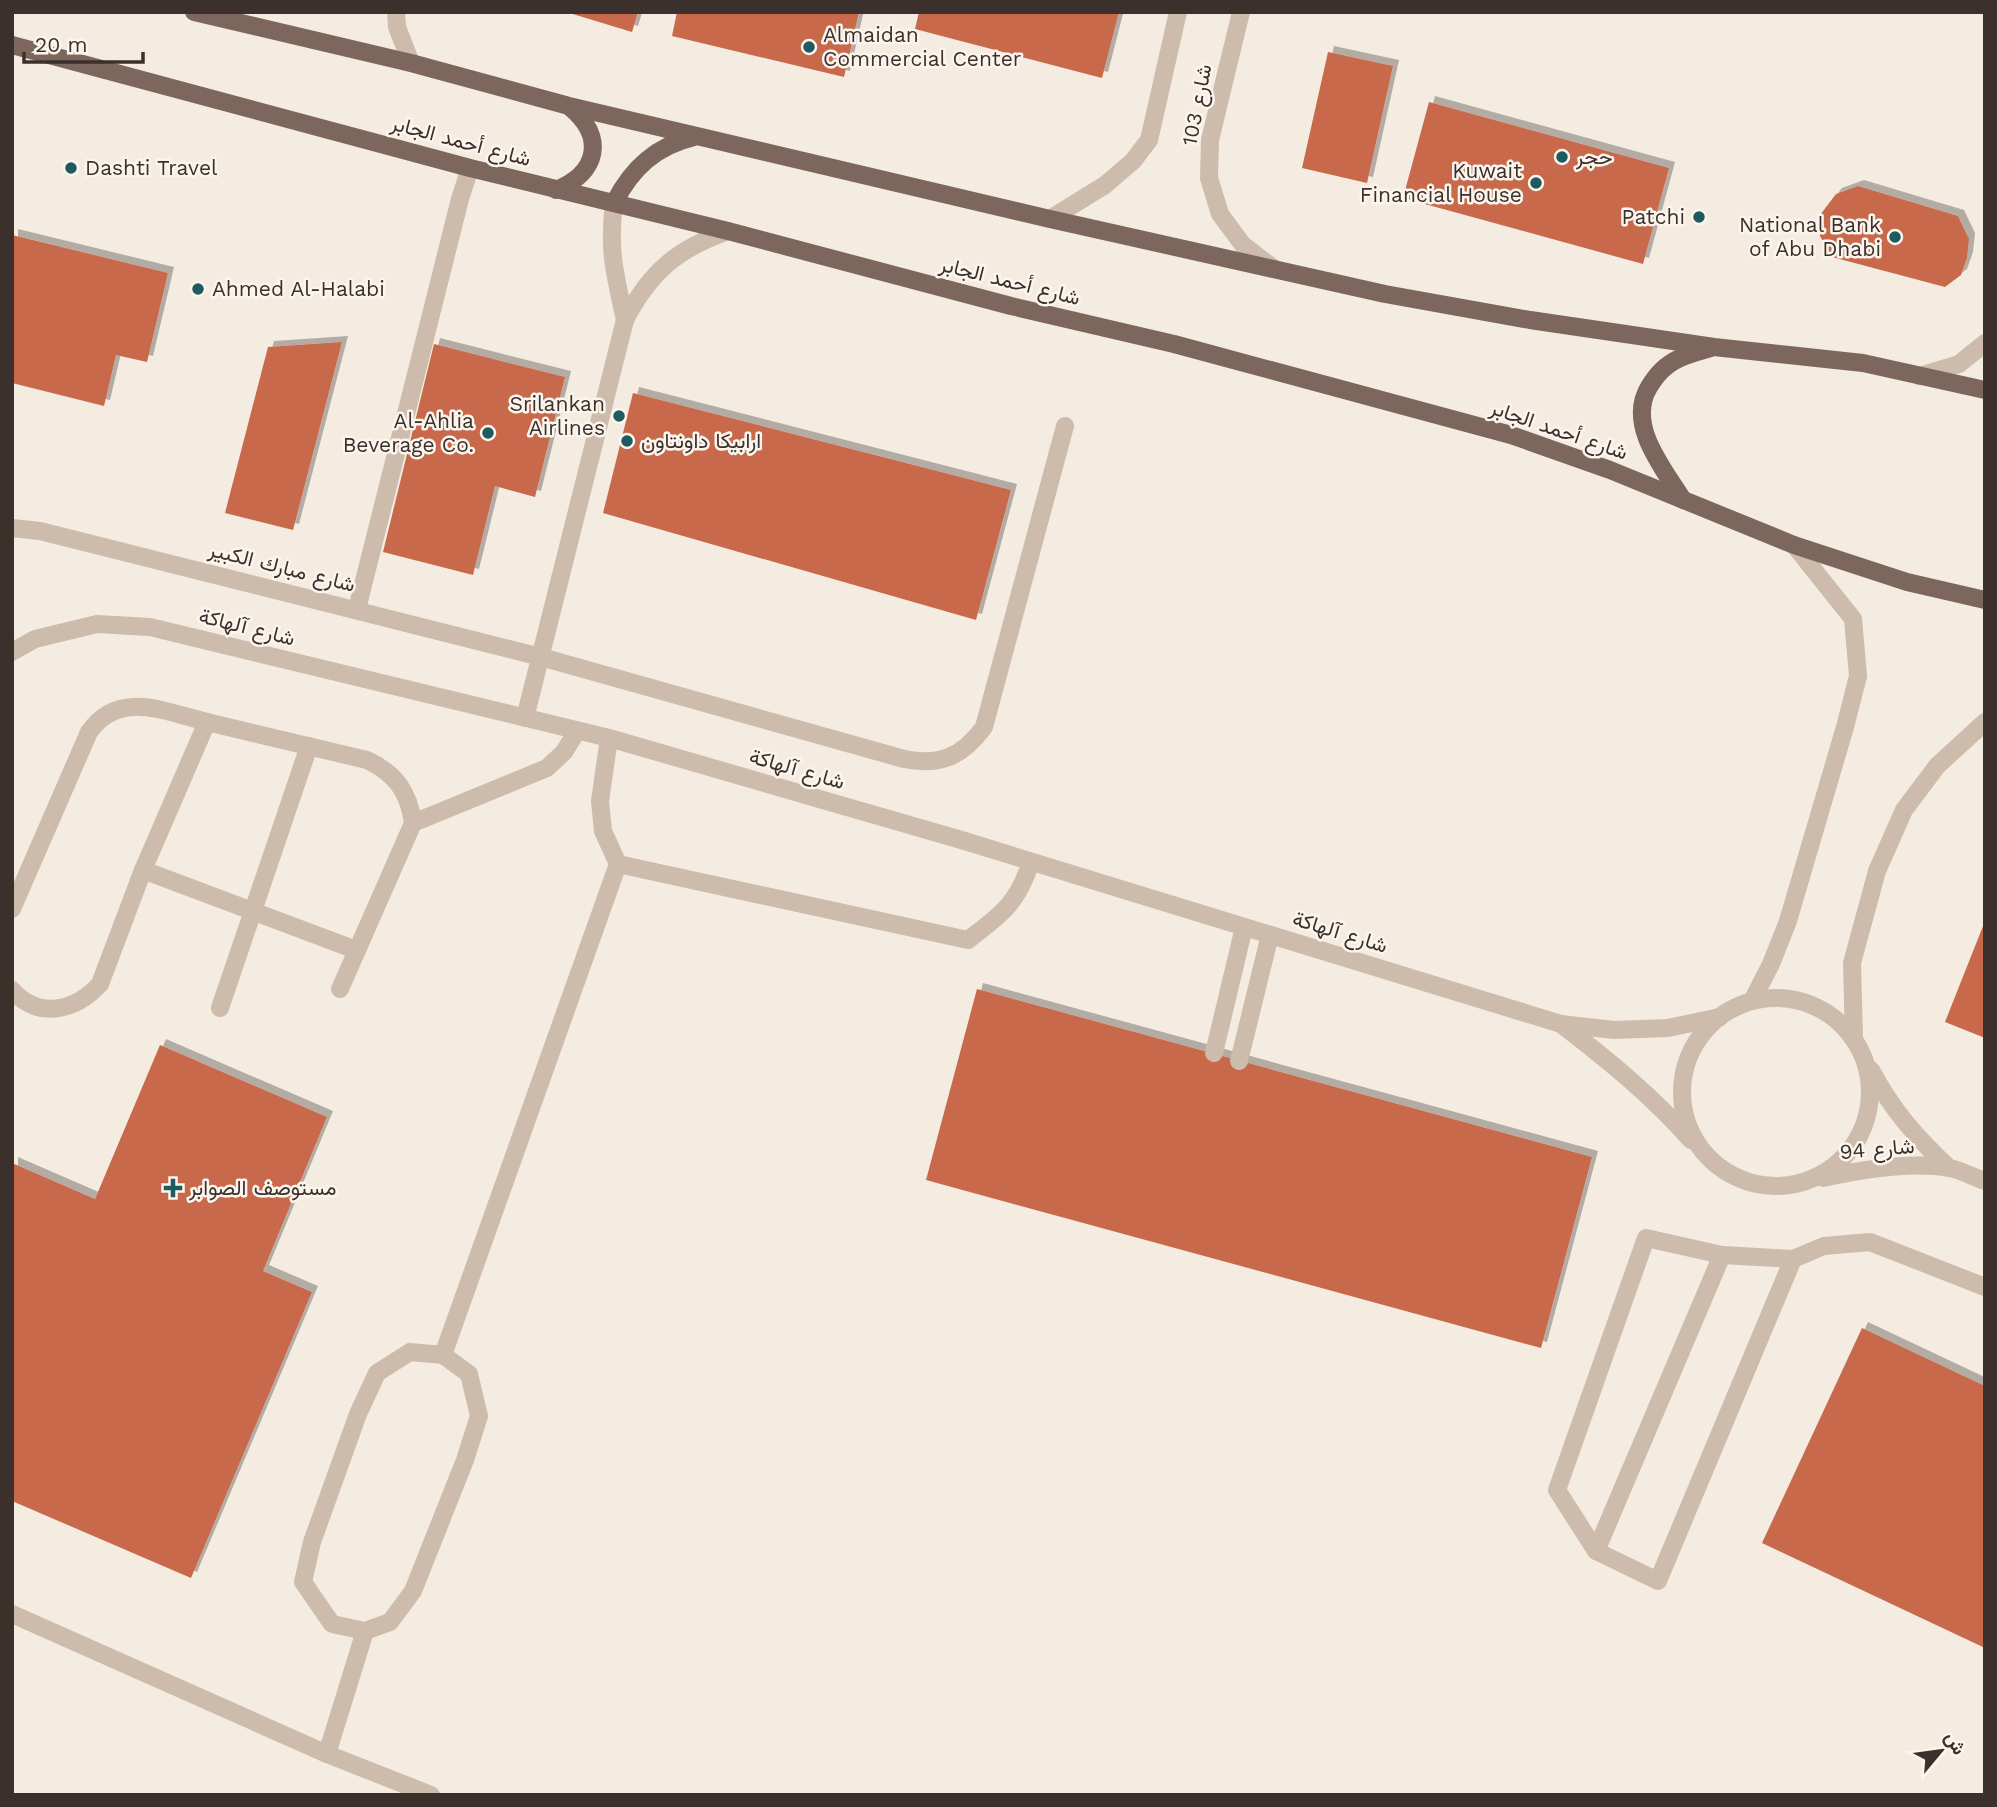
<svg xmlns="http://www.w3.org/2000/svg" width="1997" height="1807" viewBox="0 0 1997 1807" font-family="'Work Sans',Vazirmatn,sans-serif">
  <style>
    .building { fill: #c8694b; filter: url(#shadow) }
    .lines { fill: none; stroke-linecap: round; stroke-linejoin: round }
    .minor { stroke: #cdbbac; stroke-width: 18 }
    .major { stroke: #7d675c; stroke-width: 18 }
    .poi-dot { fill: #1f5a5e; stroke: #fbf5ee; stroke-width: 2.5 }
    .labels { text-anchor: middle; stroke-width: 5; stroke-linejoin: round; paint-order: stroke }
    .poi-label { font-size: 21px; fill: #3b302b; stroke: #fbf5ee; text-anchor: start }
    .street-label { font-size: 21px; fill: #3b302b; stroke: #fbf5ee }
  </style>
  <defs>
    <filter id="shadow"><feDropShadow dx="6" dy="-6" stdDeviation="0" flood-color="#0004"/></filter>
  </defs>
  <rect width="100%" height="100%" fill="#f4ebe1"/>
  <g class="building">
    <polygon points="566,12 638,12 632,32"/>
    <polygon points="677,12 859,12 844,77 672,36"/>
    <polygon points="919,12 1119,12 1102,78 915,29"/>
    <polygon points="1328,52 1393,66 1367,183 1302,168"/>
    <polygon points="1429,102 1669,168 1643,264 1403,198"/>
    <polygon points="1858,186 1958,216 1969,239 1967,258 1961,275 1945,287 1832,257 1820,236 1820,215 1836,194"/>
    <polygon points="12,235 168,273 147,362 116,355 104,406 12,383"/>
    <polygon points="342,342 293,530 225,513 268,347"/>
    <polygon points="434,344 565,377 535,497 495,486 473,575 383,552"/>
    <polygon points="633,393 1011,490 976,620 603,513"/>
    <polygon points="1985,921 1985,1038 1945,1022"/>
    <polygon points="977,989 1592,1157 1541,1348 926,1180"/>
    <polygon points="160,1045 327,1117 263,1271 312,1292 191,1578 12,1501 12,1163 95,1199"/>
    <polygon points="1862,1328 1985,1386 1985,1648 1762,1543"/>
  </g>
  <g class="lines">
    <g class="minor">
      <polyline points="396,12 397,27 411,63"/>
      <polyline points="1241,12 1210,140 1209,178 1220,214 1243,245 1273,268"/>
      <path d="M614,203c-6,48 1,71 11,117"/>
      <polyline points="1050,219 1105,185 1133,161 1149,140 1178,12"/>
      <polyline points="1919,376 1959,364 1985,343"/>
      <path d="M12,528l28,3 501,126 363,102c36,7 58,-2 80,-32l81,-301"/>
      <polyline points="357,609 460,199 470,168"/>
      <polyline points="12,652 35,639 97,624 150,627 609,738 958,839 1561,1024 1614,1030 1668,1028 1720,1017"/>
      <path d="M525,718l100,-398c25,-48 52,-71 103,-89"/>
      <path d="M207,722l160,38c28,13 42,32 46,63l-73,166"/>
      <polyline points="413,823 547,768 564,752 577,731"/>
      <path d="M618,864l350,76c34,-26 49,-36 63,-78"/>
      <polyline points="143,870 356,950"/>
      <path d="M12,909l77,-177c30,-43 76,-20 118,-10l-64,148 -43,114c-25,27 -61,36 -88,6"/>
      <circle cx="1776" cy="1092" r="94"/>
      <polyline points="1752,1001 1771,964 1788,921 1845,727 1858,676 1853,619 1794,545"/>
      <polyline points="220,1008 309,746"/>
      <path d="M1561,1024c47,36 91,72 130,116"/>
      <polyline points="1854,1039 1852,963 1877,871 1904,810 1937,766 1985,722"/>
      <polyline points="1214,1053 1244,927"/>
      <polyline points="1239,1061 1270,935"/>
      <path d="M1871,1070c21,40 45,67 78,98"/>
      <path d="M1823,1178c37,-8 88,-17 126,-10 12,2 24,9 36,13"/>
      <polyline points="1793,1259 1658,1581 1596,1551 1557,1490 1646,1238 1722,1255 1793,1259 1824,1246 1870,1242 1985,1287"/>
      <polygon points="410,1352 443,1355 469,1374 479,1416 465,1460 413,1591 390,1622 365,1631 332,1624 303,1582 312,1542 358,1414 377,1373"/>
      <polyline points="443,1355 618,864 603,831 600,801 609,738"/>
      <polyline points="1596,1551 1722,1255"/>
      <polyline points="12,1614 327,1754 431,1795"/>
      <polyline points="327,1754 365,1631"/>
    </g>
    <g class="major">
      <polyline points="194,12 411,63 569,106 1050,219 1385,294 1530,320 1714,347 1863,363 1985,390"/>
      <polyline points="12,45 470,168 728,231 1011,306 1174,344 1511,435 1610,470 1794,545 1907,582 1985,600"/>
      <path d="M556,190c42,-17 50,-53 14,-83"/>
      <path d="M614,203c18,-35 42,-57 80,-66"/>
      <path d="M1683,500c-19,-31 -57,-75 -34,-113 8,-13 16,-22 31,-29 9,-4 21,-7 31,-10"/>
    </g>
  </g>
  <g class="poi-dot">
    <circle cx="809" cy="47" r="7"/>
    <circle cx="1562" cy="157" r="7"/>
    <circle cx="71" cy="168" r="7"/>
    <circle cx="1536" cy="183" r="7"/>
    <circle cx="1699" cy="217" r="7"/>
    <circle cx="1895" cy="237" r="7"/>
    <circle cx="198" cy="289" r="7"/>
    <circle cx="619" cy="416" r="7"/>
    <circle cx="488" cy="433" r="7"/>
    <circle cx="627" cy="441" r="7"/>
    <path d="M169.5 1177.5h7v7h7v7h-7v7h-7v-7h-7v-7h7z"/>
  </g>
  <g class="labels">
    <g class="poi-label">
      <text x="823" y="42">Almaidan<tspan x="823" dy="24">Commercial Center</tspan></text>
      <text x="1576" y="164">حجر</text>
      <text x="85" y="175">Dashti Travel</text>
      <text x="1522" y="178" text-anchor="end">Kuwait<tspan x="1522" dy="24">Financial House</tspan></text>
      <text x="1685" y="224" text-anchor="end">Patchi</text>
      <text x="1881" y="232" text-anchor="end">National Bank<tspan x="1881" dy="24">of Abu Dhabi</tspan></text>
      <text x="212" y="296">Ahmed Al-Halabi</text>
      <text x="605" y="411" text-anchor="end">Srilankan<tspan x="605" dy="24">Airlines</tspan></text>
      <text x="474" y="428" text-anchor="end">Al-Ahlia<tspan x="474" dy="24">Beverage Co.</tspan></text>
      <text x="641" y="448">ارابيكا داونتاون</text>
      <text x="189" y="1195">مستوصف الصوابر</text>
    </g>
    <g class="street-label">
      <text transform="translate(1197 105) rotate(-79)" y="7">شارع 103</text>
      <text transform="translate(461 141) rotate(15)" y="7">شارع أحمد الجابر</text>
      <text transform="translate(1010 281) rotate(14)" y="7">شارع أحمد الجابر</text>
      <text transform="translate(1559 430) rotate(19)" y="7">شارع أحمد الجابر</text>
      <text transform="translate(282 567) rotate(14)" y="7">شارع مبارك الكبير</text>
      <text transform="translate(247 627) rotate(14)" y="7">شارع آلهاكة</text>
      <text transform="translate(797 769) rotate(16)" y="7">شارع آلهاكة</text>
      <text transform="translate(1340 932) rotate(17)" y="7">شارع آلهاكة</text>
      <text transform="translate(1877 1149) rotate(-5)" y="7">شارع 94</text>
    </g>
  </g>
  <rect width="1997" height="1807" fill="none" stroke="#3b302b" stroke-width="28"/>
  <g transform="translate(1941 1751) rotate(61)" stroke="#fbf5ee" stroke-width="5" paint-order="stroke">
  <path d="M0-5L12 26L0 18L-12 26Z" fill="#3b302b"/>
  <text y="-10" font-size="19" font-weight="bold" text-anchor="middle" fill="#3b302b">ش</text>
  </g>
  <path d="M24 52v10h119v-10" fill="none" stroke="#3b302b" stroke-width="3.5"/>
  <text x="35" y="52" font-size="21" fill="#3b302b" stroke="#fbf5ee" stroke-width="5" paint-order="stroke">20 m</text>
</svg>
